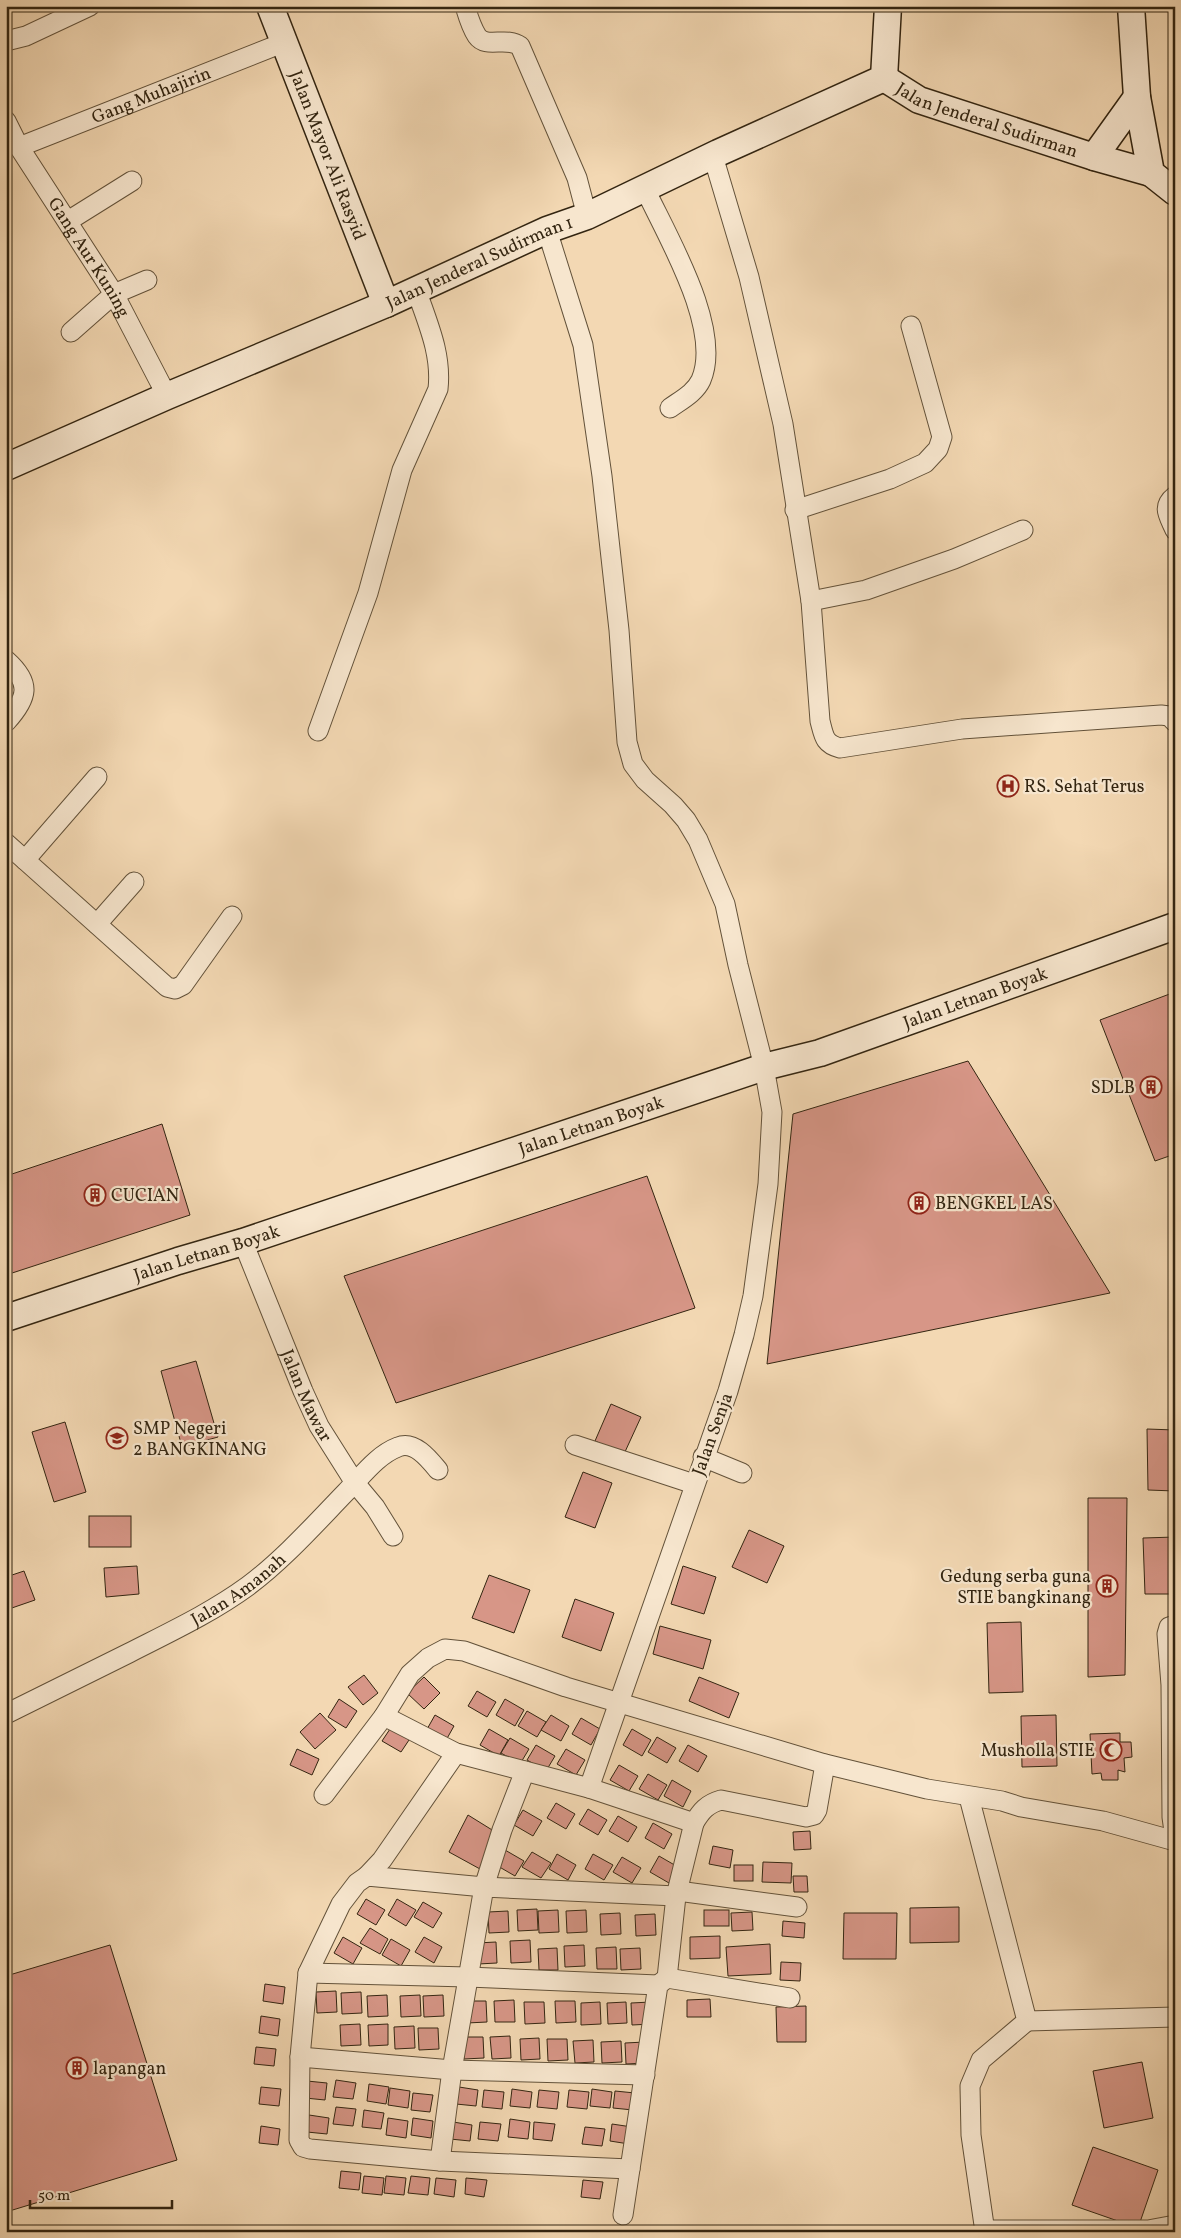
<svg xmlns="http://www.w3.org/2000/svg" width="1181" height="2238" viewBox="0 0 1181 2238" font-family="Vollkorn,serif">
  <style>
    .building { fill: #d79687; stroke: #332511 }
    .lines { fill: none; stroke-linecap: round; stroke-linejoin: round }
    .street-casing { stroke: #63523a; stroke-width: 21 }
    .secondary-casing { stroke: #332511; stroke-width: 29 }
    .street { stroke: #f7e6ce; stroke-width: 19 }
    .secondary { stroke: #f7e6ce; stroke-width: 26 }
    .labels { text-anchor: middle; stroke-width: 4.5; stroke-linejoin: round; paint-order: stroke }
    .street-label { font-size: 18px; fill: #332511; stroke: #f7e6ce }
    .poi-label { font-size: 18px; fill: #332511; stroke: #f7e6ce; text-anchor: start }
  </style>
  <rect width="100%" height="100%" fill="#f3d8b3"/>
  <filter id="stains"><feTurbulence type="fractalNoise" baseFrequency=".004" numOctaves="4"/><feColorMatrix values="0 0 0 0 .2 0 0 0 0 .09 0 0 0 0 .02 0 0 0 .5 -.17"/></filter>
  <radialGradient id="worn" r=".72"><stop offset=".6" stop-color="#630" stop-opacity="0"/><stop offset="1" stop-color="#630" stop-opacity=".3"/></radialGradient>
  <g class="building">
    <polygon points="1175,992 1175,1154 1155,1161 1100,1020"/>
    <polygon points="968,1061 1110,1293 767,1364 793,1114"/>
    <polygon points="162,1124 190,1215 6,1275 6,1176"/>
    <polygon points="647,1176 695,1308 396,1403 344,1276"/>
    <polygon points="196,1361 218,1437 182,1447 161,1371"/>
    <polygon points="611,1404 641,1417 624,1454 595,1441"/>
    <polygon points="65,1422 86,1492 54,1502 32,1432"/>
    <polygon points="1147,1429 1175,1430 1175,1491 1148,1490"/>
    <polygon points="583,1472 612,1483 595,1528 565,1517"/>
    <polygon points="1088,1498 1127,1498 1125,1675 1088,1677"/>
    <rect x="89" y="1516" width="42" height="31"/>
    <polygon points="749,1530 784,1546 767,1583 732,1567"/>
    <polygon points="1175,1537 1175,1594 1145,1594 1143,1538"/>
    <polygon points="137,1566 139,1594 106,1597 104,1568"/>
    <polygon points="683,1566 716,1577 704,1614 671,1604"/>
    <polygon points="24,1571 35,1600 6,1610 6,1577"/>
    <polygon points="489,1575 530,1590 514,1633 472,1618"/>
    <polygon points="575,1599 614,1613 601,1651 562,1637"/>
    <polygon points="1021,1622 1023,1692 989,1693 987,1623"/>
    <polygon points="660,1626 711,1640 703,1669 653,1654"/>
    <polygon points="364,1675 378,1693 363,1705 348,1687"/>
    <polygon points="424,1677 440,1693 424,1709 407,1693"/>
    <polygon points="699,1677 739,1693 729,1718 689,1701"/>
    <polygon points="477,1691 496,1702 487,1717 468,1706"/>
    <polygon points="339,1699 357,1711 346,1728 328,1717"/>
    <polygon points="505,1699 524,1710 515,1726 496,1715"/>
    <polygon points="527,1711 546,1722 537,1737 518,1726"/>
    <polygon points="320,1713 336,1730 315,1749 300,1732"/>
    <polygon points="435,1715 454,1726 445,1742 426,1731"/>
    <polygon points="551,1715 569,1726 561,1741 541,1730"/>
    <polygon points="1056,1715 1057,1766 1022,1767 1021,1716"/>
    <polygon points="581,1718 600,1729 591,1745 572,1734"/>
    <polygon points="392,1726 411,1737 401,1752 382,1741"/>
    <polygon points="489,1729 508,1740 499,1756 480,1745"/>
    <polygon points="632,1729 651,1740 642,1756 623,1745"/>
    <polygon points="1120,1733 1120,1742 1131,1742 1132,1757 1124,1758 1125,1772 1118,1770 1118,1780 1102,1780 1101,1773 1092,1774 1090,1734"/>
    <polygon points="657,1737 676,1748 667,1763 648,1752"/>
    <polygon points="510,1738 529,1749 520,1764 501,1753"/>
    <polygon points="536,1745 555,1756 546,1771 527,1760"/>
    <polygon points="688,1745 707,1756 698,1772 679,1761"/>
    <polygon points="297,1749 319,1759 312,1775 290,1765"/>
    <polygon points="566,1749 585,1760 576,1775 557,1764"/>
    <polygon points="619,1765 638,1776 629,1791 610,1780"/>
    <polygon points="648,1774 667,1785 658,1800 639,1789"/>
    <polygon points="672,1780 691,1791 683,1807 664,1796"/>
    <polygon points="556,1803 575,1814 566,1829 547,1818"/>
    <polygon points="588,1809 607,1820 598,1835 579,1824"/>
    <polygon points="523,1810 542,1821 533,1836 514,1825"/>
    <polygon points="468,1815 497,1833 480,1869 449,1852"/>
    <polygon points="618,1816 637,1827 628,1842 609,1831"/>
    <polygon points="653,1823 672,1834 664,1849 645,1838"/>
    <polygon points="810,1831 811,1849 794,1850 793,1832"/>
    <polygon points="713,1846 733,1850 730,1868 709,1864"/>
    <polygon points="505,1850 524,1861 515,1876 496,1865"/>
    <polygon points="532,1852 551,1863 541,1878 522,1867"/>
    <polygon points="557,1854 576,1865 568,1880 549,1869"/>
    <polygon points="593,1854 613,1865 604,1880 585,1869"/>
    <polygon points="659,1856 678,1867 669,1883 650,1872"/>
    <polygon points="622,1857 641,1868 632,1883 613,1872"/>
    <polygon points="763,1862 792,1863 791,1883 762,1882"/>
    <rect x="734" y="1865" width="19" height="16"/>
    <polygon points="793,1876 807,1876 808,1892 794,1892"/>
    <polygon points="366,1899 385,1910 376,1925 357,1914"/>
    <polygon points="397,1899 416,1910 406,1926 388,1915"/>
    <polygon points="423,1902 442,1913 433,1928 414,1917"/>
    <polygon points="959,1907 959,1942 910,1943 910,1908"/>
    <polygon points="537,1909 538,1930 518,1931 517,1910"/>
    <polygon points="558,1910 559,1932 539,1933 538,1911"/>
    <polygon points="586,1910 587,1932 567,1933 566,1911"/>
    <rect x="704" y="1910" width="25" height="16"/>
    <polygon points="508,1911 509,1932 489,1933 488,1912"/>
    <polygon points="752,1912 753,1930 732,1931 731,1913"/>
    <polygon points="620,1913 621,1934 601,1935 600,1914"/>
    <polygon points="844,1913 897,1913 896,1959 843,1959"/>
    <polygon points="655,1914 656,1935 636,1936 635,1915"/>
    <polygon points="783,1921 805,1923 804,1938 782,1936"/>
    <polygon points="370,1928 388,1939 380,1954 360,1943"/>
    <polygon points="720,1936 720,1958 690,1959 690,1937"/>
    <polygon points="343,1937 362,1948 353,1964 334,1953"/>
    <polygon points="424,1937 442,1947 434,1963 415,1952"/>
    <polygon points="391,1939 410,1950 401,1966 382,1955"/>
    <polygon points="530,1940 531,1962 511,1963 510,1941"/>
    <polygon points="496,1942 497,1963 478,1964 477,1943"/>
    <polygon points="770,1944 771,1974 728,1976 726,1947"/>
    <polygon points="110,1945 177,2160 6,2212 6,1976"/>
    <polygon points="584,1945 585,1966 565,1967 564,1946"/>
    <polygon points="616,1947 617,1969 597,1969 596,1948"/>
    <polygon points="557,1948 558,1970 539,1970 538,1949"/>
    <polygon points="640,1948 641,1969 621,1970 620,1949"/>
    <polygon points="781,1962 801,1963 800,1981 780,1980"/>
    <polygon points="265,1984 285,1987 283,2004 263,2001"/>
    <polygon points="336,1991 337,2012 317,2013 316,1992"/>
    <polygon points="361,1992 362,2013 342,2014 341,1993"/>
    <polygon points="387,1995 388,2016 368,2017 367,1996"/>
    <polygon points="420,1995 421,2016 401,2017 400,1996"/>
    <polygon points="443,1995 444,2016 424,2017 423,1996"/>
    <polygon points="710,1999 711,2017 687,2017 687,2000"/>
    <polygon points="514,2000 515,2022 495,2022 494,2001"/>
    <polygon points="466,2001 486,2001 487,2022 467,2023"/>
    <polygon points="555,2001 575,2001 576,2022 556,2023"/>
    <polygon points="524,2002 544,2002 545,2023 525,2024"/>
    <polygon points="600,2002 601,2024 581,2025 581,2003"/>
    <polygon points="626,2002 627,2023 608,2024 607,2003"/>
    <polygon points="651,2002 652,2024 632,2025 631,2003"/>
    <polygon points="806,2006 806,2042 777,2042 776,2007"/>
    <polygon points="261,2016 280,2019 278,2036 259,2033"/>
    <polygon points="360,2024 361,2045 341,2046 340,2025"/>
    <polygon points="388,2024 388,2045 369,2046 368,2025"/>
    <polygon points="414,2026 415,2048 395,2049 394,2027"/>
    <polygon points="418,2028 438,2028 439,2049 419,2050"/>
    <polygon points="510,2036 511,2058 492,2059 490,2037"/>
    <polygon points="463,2037 483,2037 484,2058 464,2059"/>
    <polygon points="539,2038 540,2059 521,2060 520,2039"/>
    <polygon points="547,2039 567,2039 568,2060 548,2061"/>
    <polygon points="593,2040 594,2062 575,2063 573,2041"/>
    <polygon points="621,2041 622,2062 602,2063 601,2042"/>
    <polygon points="645,2042 646,2063 626,2064 625,2043"/>
    <polygon points="256,2047 276,2049 274,2066 254,2064"/>
    <polygon points="1142,2062 1153,2118 1104,2128 1093,2071"/>
    <polygon points="336,2080 356,2083 353,2099 333,2097"/>
    <polygon points="307,2081 327,2083 325,2100 305,2098"/>
    <polygon points="369,2084 389,2087 386,2104 367,2101"/>
    <polygon points="261,2087 281,2089 279,2106 259,2104"/>
    <polygon points="459,2087 478,2090 476,2106 456,2104"/>
    <polygon points="390,2088 410,2091 408,2108 388,2105"/>
    <polygon points="512,2089 532,2092 530,2108 510,2106"/>
    <polygon points="592,2089 612,2092 610,2108 590,2106"/>
    <polygon points="484,2090 504,2092 502,2109 482,2107"/>
    <polygon points="539,2090 559,2092 557,2109 537,2107"/>
    <polygon points="569,2090 589,2092 587,2109 567,2107"/>
    <polygon points="615,2091 635,2093 633,2110 613,2108"/>
    <polygon points="413,2093 433,2095 430,2112 411,2110"/>
    <polygon points="336,2107 356,2109 353,2126 333,2124"/>
    <polygon points="364,2110 384,2113 381,2129 362,2127"/>
    <polygon points="309,2115 329,2118 327,2134 307,2132"/>
    <polygon points="388,2118 408,2121 406,2138 386,2135"/>
    <polygon points="413,2118 433,2121 431,2138 411,2135"/>
    <polygon points="510,2119 530,2122 528,2139 508,2137"/>
    <polygon points="453,2122 472,2125 470,2141 450,2139"/>
    <polygon points="480,2122 501,2124 498,2141 478,2139"/>
    <polygon points="534,2122 555,2124 552,2141 533,2139"/>
    <polygon points="612,2124 632,2127 629,2144 610,2141"/>
    <polygon points="261,2126 280,2129 278,2145 259,2143"/>
    <polygon points="585,2127 605,2129 602,2146 582,2144"/>
    <polygon points="1093,2147 1158,2170 1138,2228 1072,2205"/>
    <polygon points="341,2171 361,2173 359,2190 339,2188"/>
    <polygon points="364,2176 384,2178 382,2195 362,2193"/>
    <polygon points="386,2176 406,2178 404,2195 384,2193"/>
    <polygon points="411,2176 430,2178 428,2195 408,2193"/>
    <polygon points="436,2178 456,2180 454,2197 434,2194"/>
    <polygon points="466,2178 487,2180 484,2197 465,2194"/>
    <polygon points="583,2180 603,2182 600,2199 581,2197"/>
  </g>
  <g class="lines">
    <g class="street-casing">
      <g id="street">
        <path d="M465,6c3,10 6,21 12,30 9,13 29,0 43,10l57,132 10,38"/>
        <polyline points="6,41 26,36 90,6"/>
        <path id="s1" d="M6,121l13,26 95,147 53,102"/>
        <path id="s2" d="M19,147l266,-105"/>
        <path d="M713,156l36,121 34,147 28,177 9,120c4,15 4,23 20,27l122,-19 199,-14 8,1 6,6"/>
        <path d="M645,189c22,47 78,140 56,191 -6,13 -20,20 -31,28"/>
        <polyline points="68,221 132,181"/>
        <polyline points="547,230 583,345 602,476 619,630 627,742 633,764 645,780 673,805 686,820 698,840 725,904 738,965 764,1067 772,1112 768,1184 753,1296 744,1335 728,1391 589,1788"/>
        <polyline points="71,332 114,294 147,280"/>
        <path d="M1175,496c-14,11 -6,20 0,34"/>
        <polyline points="795,510 890,479 925,463 938,449 942,437 911,326"/>
        <polyline points="811,601 866,590 954,559 1023,530"/>
        <path d="M6,660c26,23 22,38 0,62"/>
        <path d="M318,731l50,-138 34,-123 36,-81c4,-36 -11,-67 -22,-100"/>
        <polyline points="6,843 167,987 175,989 183,985 232,916"/>
        <polyline points="25,860 97,777"/>
        <polyline points="97,924 134,882"/>
        <path id="s3" d="M243,1242l60,149 16,35 36,57 20,24 18,29"/>
        <polyline points="575,1445 694,1484"/>
        <polyline points="703,1457 742,1473"/>
        <polyline points="1175,1625 1169,1627 1167,1634 1171,1685 1172,1817 1175,1839"/>
        <path id="s4" d="M6,1714c41,-20 82,-41 123,-61 41,-21 82,-40 119,-67 36,-27 67,-62 98,-94 16,-16 31,-37 52,-45 16,-7 31,12 40,23"/>
        <path d="M384,1716l72,37 133,35 105,35c7,-12 13,-19 27,-23l85,17 8,-2 3,-5 8,-46 102,25 75,12 19,6 82,14 72,20"/>
        <polyline points="525,1771 502,1830 484,1887 367,1876 357,1883 341,1904 308,1973 300,2057 299,2140 303,2147 310,2149 440,2161 630,2169"/>
        <polyline points="324,1795 384,1716 410,1674 428,1658 445,1649 464,1651 566,1687 825,1764"/>
        <polyline points="969,1797 1027,2021 981,2060 970,2086 971,2135 985,2232"/>
        <polyline points="367,1876 382,1860 456,1753"/>
        <polyline points="678,1891 797,1907"/>
        <polyline points="308,1973 468,1977 658,1985"/>
        <polyline points="667,1978 790,1998"/>
        <polyline points="1027,2021 1175,2017"/>
        <polyline points="300,2057 452,2070 645,2075"/>
        <polyline points="440,2161 452,2070 484,1887 676,1896"/>
        <polyline points="623,2215 658,1985 667,1978 676,1896 694,1823"/>
        <polyline points="984,2230 1148,2230 1175,2225"/>
      </g>
    </g>
    <g class="secondary-casing">
      <g id="secondary">
        <path id="s5" d="M270,6l116,298"/>
        <polyline points="1131,6 1137,97 1151,173 1175,192"/>
        <path id="s6" d="M884,78l35,22 175,57 57,16"/>
        <polyline points="1094,157 1137,97"/>
        <path id="s7" d="M6,467l161,-71 219,-92 161,-74 40,-14 131,-63 166,-75 4,-72"/>
        <path id="s8" d="M6,1318l172,-57 65,-19 521,-175 56,-14 355,-127"/>
      </g>
    </g>
    <use href="#street" class="street"/>
    <use href="#secondary" class="secondary"/>
  </g>
  <defs>
    <g id="hospital-ring" transform="scale(1.125)"><circle r="9.5" fill="#f7e6ce" stroke="#8f2418" stroke-width="1.5"/><path d="M-5-5h3v3.5h4V-5h3V5h-3V1.5h-4V5h-3Z" fill="#8f2418"/></g>
    <g id="building-ring" transform="scale(1.125)"><circle r="9.5" fill="#f7e6ce" stroke="#8f2418" stroke-width="1.5"/><path d="M-4-6H4V6H1V3H-1V6H-4ZM-2.5-4.3h1.7v1.8h-1.7ZM.8-4.3h1.7v1.8H.8ZM-2.5-1h1.7V.8h-1.7ZM.8-1h1.7V.8H.8Z" fill="#8f2418"/></g>
    <g id="school-ring" transform="scale(1.125)"><circle r="9.5" fill="#f7e6ce" stroke="#8f2418" stroke-width="1.5"/><path d="M0-5L7-2L0 1L-7-2ZM-4 1L0 2.5L4 1V4Q0 6-4 4Z" fill="#8f2418"/></g>
    <g id="mosque-ring" transform="scale(1.125)"><circle r="9.5" fill="#f7e6ce" stroke="#8f2418" stroke-width="1.5"/><path d="M3.5-4.9A6 6 0 1 0 3.5 4.9A5 5 0 1 1 3.5-4.9Z" fill="#8f2418"/></g>
  </defs>
  <g fill-rule="evenodd">
    <use href="#hospital-ring" x="1008" y="786"/>
    <use href="#building-ring" x="1151" y="1087"/>
    <use href="#building-ring" x="95" y="1195"/>
    <use href="#building-ring" x="919" y="1203"/>
    <use href="#school-ring" x="117" y="1438"/>
    <use href="#building-ring" x="1107" y="1586"/>
    <use href="#mosque-ring" x="1111" y="1750"/>
    <use href="#building-ring" x="77" y="2068"/>
  </g>
  <g class="labels">
    <g class="street-label">
      <text dy="6" stroke="none"><textPath href="#s2" startOffset="142">Gang Muhajirin</textPath></text>
      <text dy="6" stroke="none"><textPath href="#s6" startOffset="112">Jalan Jenderal Sudirman</textPath></text>
      <text dy="6" stroke="none"><textPath href="#s5" startOffset="160">Jalan Mayor Ali Rasyid</textPath></text>
      <text dy="6" stroke="none"><textPath href="#s1" startOffset="160">Gang Aur Kuning</textPath></text>
      <text dy="6" stroke="none"><textPath href="#s7" startOffset="516">Jalan Jenderal Sudirman 1</textPath></text>
      <text dy="6" stroke="none"><textPath href="#s8" startOffset="1021">Jalan Letnan Boyak</textPath></text>
      <text dy="6" stroke="none"><textPath href="#s8" startOffset="616">Jalan Letnan Boyak</textPath></text>
      <text dy="6" stroke="none"><textPath href="#s8" startOffset="211">Jalan Letnan Boyak</textPath></text>
      <text dy="6" stroke="none"><textPath href="#s3" startOffset="166">Jalan Mawar</textPath></text>
      <text transform="translate(712 1434) rotate(-70)" y="6">Jalan Senja</text>
      <text dy="6" stroke="none"><textPath href="#s4" startOffset="264">Jalan Amanah</textPath></text>
    </g>
    <g class="poi-label">
      <text x="1024" y="792">RS. Sehat Terus</text>
      <text x="1135" y="1093" text-anchor="end">SDLB</text>
      <text x="111" y="1201">CUCIAN</text>
      <text x="935" y="1209">BENGKEL LAS</text>
      <text x="133" y="1434">SMP Negeri<tspan x="133" dy="21">2 BANGKINANG</tspan></text>
      <text x="1091" y="1582" text-anchor="end">Gedung serba guna<tspan x="1091" dy="21">STIE bangkinang</tspan></text>
      <text x="1095" y="1756" text-anchor="end">Musholla STIE</text>
      <text x="93" y="2074">lapangan</text>
    </g>
  </g>
  <rect width="1181" height="2238" fill="none" stroke="#f3d8b3" stroke-width="25"/>
  <rect x="8" y="8" width="1166" height="2223" fill="none" stroke="#332511" stroke-width="2.5"/>
  <rect x="12" y="12" width="1156" height="2213" fill="none" stroke="#332511"/>
  <path d="M30 2200v8h142v-8" fill="none" stroke="#332511" stroke-width="2.5"/>
  <text x="38" y="2200" font-size="15" fill="#332511" stroke="#f7e6ce" stroke-width="4" paint-order="stroke">50 m</text>
  <rect width="100%" height="100%" filter="url(#stains)"/>
  <rect width="100%" height="100%" fill="url(#worn)"/>
</svg>
